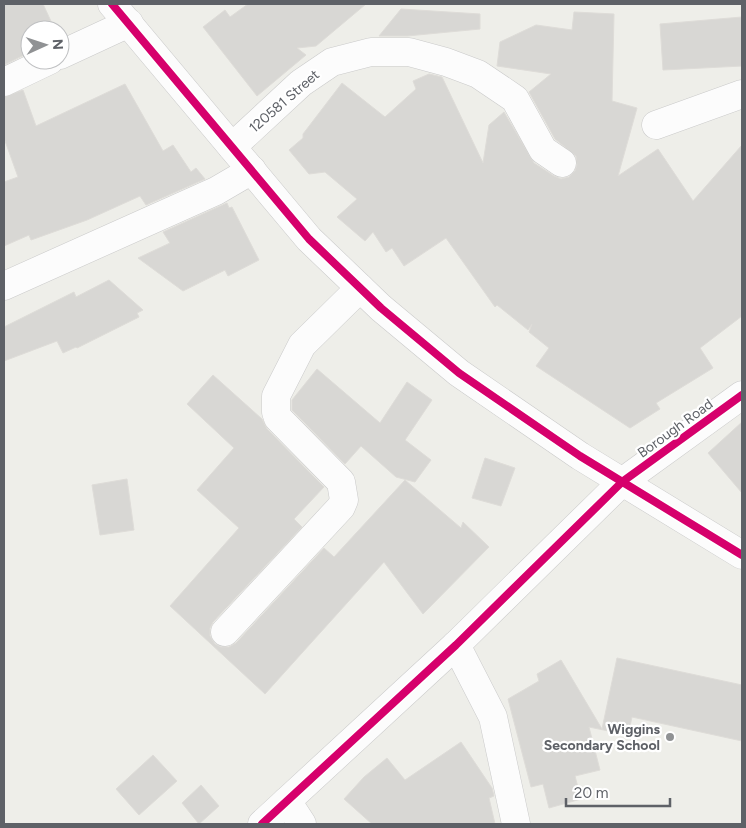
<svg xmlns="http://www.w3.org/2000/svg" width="746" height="828" viewBox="0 0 746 828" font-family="Figtree,sans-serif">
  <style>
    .building { fill: #d8d7d4; stroke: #dedcd8 }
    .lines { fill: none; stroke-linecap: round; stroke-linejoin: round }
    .minor-casing { stroke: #cacaca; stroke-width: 29 }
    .tertiary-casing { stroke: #cacaca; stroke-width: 29 }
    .minor { stroke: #fcfcfc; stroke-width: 28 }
    .tertiary { stroke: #fcfcfc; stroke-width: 28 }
    .cycleway-casing { stroke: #fff; stroke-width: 11 }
    .cycleway { stroke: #d6006c; stroke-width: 8 }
    .poi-dot { fill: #909294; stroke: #fff; stroke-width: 2 }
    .labels { text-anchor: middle; stroke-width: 4.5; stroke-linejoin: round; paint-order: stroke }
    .street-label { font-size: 14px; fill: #5e6167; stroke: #fff }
    .poi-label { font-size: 14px; font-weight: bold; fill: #5e6167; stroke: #fff; text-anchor: end }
  </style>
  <rect width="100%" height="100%" fill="#eeeee9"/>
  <g class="building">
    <polygon points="4,4 43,4 55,30 30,30 30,52 4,65"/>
    <polygon points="248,4 366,4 316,46 297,48 306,55 257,96 203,27 225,10 230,17"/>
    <polygon points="401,9 480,14 480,29 407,36 379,36"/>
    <polygon points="574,12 614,14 612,101 637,108 618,176 658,149 693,201 742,145 742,316 700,348 713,368 656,403 660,409 630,428 536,366 549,348 529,332 532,324 528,330 497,305 495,307 446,238 404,266 392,248 386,252 373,232 365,241 337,217 357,199 325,172 309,174 289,150 303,138 303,134 342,83 385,117 416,89 413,81 429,74 442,77 483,163 489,125 504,112 534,163 554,176 561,179 569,177 575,171 577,165 576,156 555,139 529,92 551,74 497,66 500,42 536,25 572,30"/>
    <polygon points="742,17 742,66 663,70 660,24"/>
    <polygon points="125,84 163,151 173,145 191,172 196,168 205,179 146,205 140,196 87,220 31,240 29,235 4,246 4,182 18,177 4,138 4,97 23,90 36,126"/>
    <polygon points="227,203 229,208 232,207 259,260 228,276 225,270 183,291 138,258 170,243 163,232"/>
    <polygon points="109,280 143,310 137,313 139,317 77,348 76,347 63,353 57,341 4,361 4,327 74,292 76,297"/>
    <polygon points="317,369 380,423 407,382 432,400 405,440 431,460 415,482 396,477 361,446 345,464 292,410 292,400"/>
    <polygon points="213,375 262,419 267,429 324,487 294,519 302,527 213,622 210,628 210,636 215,644 221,647 229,647 236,643 324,548 334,557 405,480 461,528 463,522 489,547 423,614 384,562 265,694 170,606 239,528 197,490 234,448 187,404"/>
    <polygon points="742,422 742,493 708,453"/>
    <polygon points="485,458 515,468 501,506 472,498"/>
    <polygon points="127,479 134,530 100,535 92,485"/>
    <polygon points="617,658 742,685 742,741 632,717 628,735 589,727 600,770 575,776 581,799 549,808 543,784 531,787 508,699 539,681 537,674 561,660 602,729"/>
    <polygon points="461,742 492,788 494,796 489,798 495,824 372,824 344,799 364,777 387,758 405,780"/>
    <polygon points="153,755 177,781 139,815 116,789"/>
    <polygon points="201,785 219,806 199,824 182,803"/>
  </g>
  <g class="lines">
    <g class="minor-casing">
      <g id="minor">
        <polyline points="60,55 129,23"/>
        <polyline points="4,82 50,60"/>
        <polyline points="656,125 742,94"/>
        <polyline points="232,147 301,83 332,62 371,52 409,52 446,62 478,74 515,99 543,150 562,163"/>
        <polyline points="4,286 216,191 252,170"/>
        <polyline points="225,632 341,507 344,500 341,482 278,418 276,412 276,396 302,345 360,288"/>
        <polyline points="456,645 493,717 516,824"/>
        <polyline points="287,801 302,824"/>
        <polyline points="262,824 456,645 622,482 742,395"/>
      </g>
    </g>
    <g class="tertiary-casing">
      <polyline id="tertiary" points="112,4 309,239 381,308 459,373 580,456 742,555"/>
    </g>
    <use href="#minor" class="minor"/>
    <use href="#tertiary" class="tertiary"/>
    <g class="cycleway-casing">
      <g id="cycleway">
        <polyline points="112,4 309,239 381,308 459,373 580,456 742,555"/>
        <polyline points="262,824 456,645 622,482 742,395"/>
      </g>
    </g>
    <use href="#cycleway" class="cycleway"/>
  </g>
  <circle class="poi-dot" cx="670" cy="737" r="5"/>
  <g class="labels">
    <g class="street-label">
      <text transform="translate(284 101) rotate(-41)" y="5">120581 Street</text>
      <text transform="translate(675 428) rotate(-36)" y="5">Borough Road</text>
    </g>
    <g class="poi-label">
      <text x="660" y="734">Wiggins<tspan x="660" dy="16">Secondary School</tspan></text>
    </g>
  </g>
  <rect width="746" height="828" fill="none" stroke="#5e6167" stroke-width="10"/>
  <g transform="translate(45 45) rotate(87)"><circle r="24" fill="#ffffff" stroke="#bfc0c2"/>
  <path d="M0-4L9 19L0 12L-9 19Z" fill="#909294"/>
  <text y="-8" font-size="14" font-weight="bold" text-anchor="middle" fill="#5e6167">N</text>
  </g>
  <path d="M566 798v8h104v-8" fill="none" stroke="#5e6167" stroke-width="2.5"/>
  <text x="574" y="798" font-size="15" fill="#5e6167" stroke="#ffffff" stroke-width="4" paint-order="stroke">20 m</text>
</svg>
